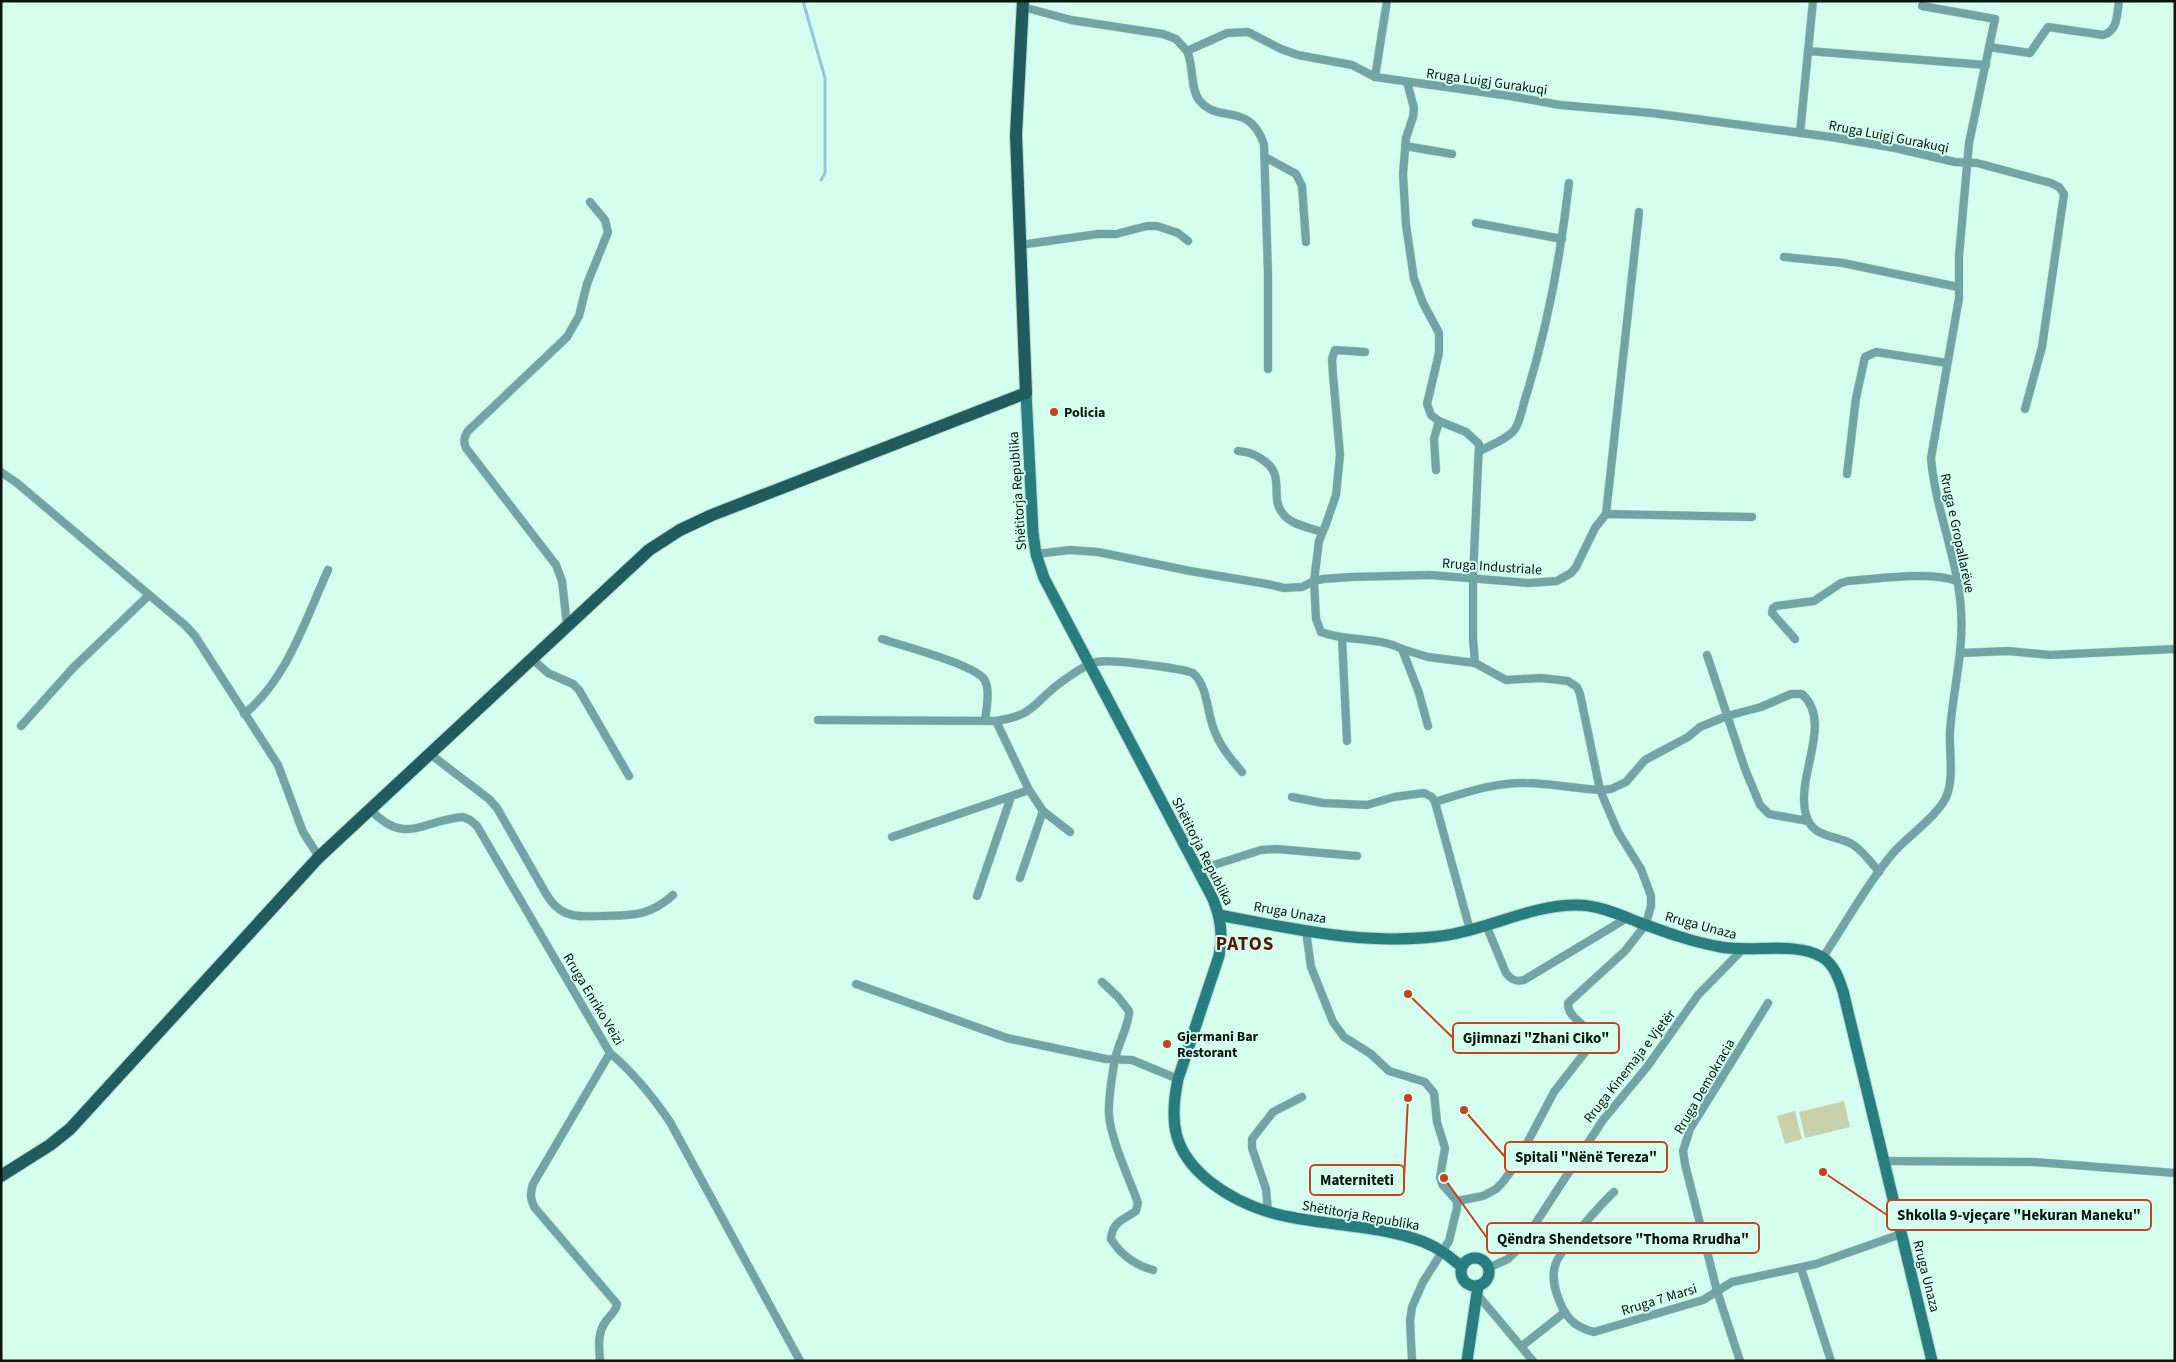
<svg xmlns="http://www.w3.org/2000/svg" width="2176" height="1362" viewBox="0 0 2176 1362" font-family="'Source Sans 3',sans-serif">
  <style>
    .green { fill: #c9d1aa }
    .lines { fill: none; stroke-linecap: round; stroke-linejoin: round }
    .stream { stroke: #97c6d9; stroke-width: 3 }
    .street-casing { stroke: #b3dacb; stroke-width: 9 }
    .secondary-casing { stroke: #b3dacb; stroke-width: 13 }
    .primary-casing { stroke: #b3dacb; stroke-width: 14 }
    .street { stroke: #73a4a5; stroke-width: 8 }
    .secondary { stroke: #277d80; stroke-width: 11 }
    .primary { stroke: #215b5d; stroke-width: 12 }
    .poi-dot { fill: #cb411e; stroke: #d4ffef; stroke-width: 2 }
    .labels { text-anchor: middle; stroke-width: 4; stroke-linejoin: round; paint-order: stroke }
    .street-label { font-size: 14px; fill: #061510; stroke: #d4ffef }
    .poi-label { font-size: 14px; font-weight: bold; fill: #061510; stroke: #d4ffef; text-anchor: start }
    .district-label { font-size: 19px; font-weight: bold; letter-spacing: 1px; fill: #581606; stroke: #d4ffef }
    .leader { fill: none; stroke: #cb411e; stroke-width: 2 }
    .callout-dot { fill: #cb411e; stroke: #d4ffef; stroke-width: 2 }
    .callout { fill: #d4ffef; stroke: #cb411e; stroke-width: 2 }
    .callout-label { font-size: 15px; text-anchor: middle; font-weight: bold; fill: #061510 }
  </style>
  <rect width="100%" height="100%" fill="#d4ffef"/>
  <g class="green">
    <polygon points="1844,1101 1850,1127 1805,1138 1799,1112"/>
    <polygon points="1795,1111 1802,1139 1785,1144 1777,1116"/>
  </g>
  <g class="lines">
    <polyline class="stream" points="803,1 825,78 825,173 821,180"/>
    <g class="street-casing">
      <g id="street">
        <polyline points="1023,7 1071,20 1163,34 1176,39 1187,51 1227,33 1248,32 1281,49 1298,55 1352,65 1375,77 1510,96 1560,105 1652,113 1831,137 1895,148 1955,162 1977,163 2051,183 2059,187 2064,194 2042,347 2025,409"/>
        <path d="M1989,47l41,6 18,-26 55,8c15,-4 14,-21 16,-34"/>
        <path d="M1187,51c7,15 3,37 12,49 20,25 49,0 65,44l4,131v94"/>
        <polyline points="1808,51 1986,65"/>
        <polyline points="1375,77 1387,1"/>
        <polyline points="1407,82 1414,108 1413,117 1406,138 1403,174 1406,225 1414,279 1423,303 1439,333 1439,353 1427,404 1431,415 1439,421 1466,432 1479,444 1473,578 1473,639 1475,663"/>
        <polyline points="1800,133 1813,1"/>
        <polyline points="1405,146 1452,154"/>
        <polyline points="1265,157 1296,174 1302,186 1306,242"/>
        <polyline points="1476,223 1562,239"/>
        <polyline points="1020,245 1098,234 1116,234 1147,226 1157,226 1178,233 1188,241"/>
        <polyline points="1784,257 1843,263 1958,287"/>
        <path d="M1238,451c9,1 14,2 22,7 29,17 7,39 24,57 8,10 27,13 38,17"/>
        <path d="M1480,451c10,-6 28,-12 35,-22 6,-9 8,-26 12,-36 21,-68 34,-140 42,-210"/>
        <polyline points="1436,470 1434,439 1439,421"/>
        <polyline points="1,472 17,483 186,626 195,636 278,765 303,832 319,857"/>
        <polyline points="1847,474 1856,398 1865,357 1876,352 1947,363"/>
        <polyline points="1606,514 1752,517"/>
        <polyline points="1036,554 1070,550 1098,552 1190,571 1267,584 1284,588 1302,587 1314,581 1319,541 1326,524 1336,495 1340,455 1333,375 1332,359 1335,350 1365,352"/>
        <path d="M567,625l-5,-44 -6,-16 -90,-117c-3,-7 -2,-11 2,-17l99,-94 12,-21 8,-32 21,-52 -3,-12 -15,-18"/>
        <polyline points="1342,638 1347,741"/>
        <path d="M882,639c21,7 90,25 102,40 7,11 2,30 1,42"/>
        <path d="M1795,639l-23,-26 1,-5 3,-2 38,-5 27,-18 7,-2c30,-2 82,-10 109,0"/>
        <path d="M1402,649l26,8 47,6 31,17 35,-2 27,3 9,6 3,7 20,96 18,42 23,37 10,27v10l-5,18 -21,27 -57,52c-1,17 24,22 25,39l-39,50 -39,74 -13,17 -6,6 -13,7 -26,5"/>
        <polyline points="1961,653 2008,651 2050,655 2175,649"/>
        <polyline points="1707,655 1745,769 1760,805 1769,814 1808,821"/>
        <polyline points="531,658 548,673 573,684 579,690 629,776"/>
        <path d="M244,714c43,-34 62,-96 84,-144"/>
        <path d="M818,720l178,1c39,-6 36,-17 64,-38 11,-8 24,-18 37,-21 14,-3 82,6 96,11 14,12 14,37 20,54 6,18 17,31 29,45"/>
        <polyline points="996,721 1029,790 1043,811 1070,832"/>
        <polyline points="21,726 73,668 149,595"/>
        <path d="M1428,726l-9,-33 -17,-44c-26,-13 -55,-7 -81,-17l-5,-13 -2,-38 9,-2 28,-2 79,-2 98,8 29,-2 14,-8 5,-6 19,-39 11,-14 33,-302"/>
        <path d="M430,754l59,45 8,9 48,84c5,9 11,17 21,21 12,5 23,3 35,3 30,-1 48,1 72,-21"/>
        <polyline points="1292,797 1323,803 1367,805 1394,797 1424,793 1432,797 1435,802 1470,930"/>
        <path d="M1435,802c29,-9 60,-20 91,-19 25,0 49,6 74,7l11,-1 15,-7 19,-22 43,-23 12,-10 27,-11 34,-9 30,-13h11c32,29 -7,82 4,121 6,23 30,20 46,29 11,7 19,18 27,28"/>
        <path d="M370,809c35,38 52,11 93,8l7,3 7,6 133,227c24,20 43,44 60,69l130,239"/>
        <polyline points="892,837 1029,790"/>
        <polyline points="1198,870 1261,850 1277,849 1357,856"/>
        <polyline points="1020,878 1043,811"/>
        <polyline points="977,896 1011,797"/>
        <path d="M1486,925l20,48c5,7 10,9 18,7l103,-62"/>
        <polyline points="1306,931 1311,967 1333,1022 1344,1037 1371,1054 1389,1071 1425,1082 1434,1093 1437,1122 1445,1148 1440,1177 1442,1184 1457,1201 1457,1208 1449,1241 1423,1282 1412,1307 1410,1321 1412,1361"/>
        <path d="M1823,957c23,-34 43,-72 70,-104 14,-16 47,-39 54,-58 7,-19 2,-44 3,-64 3,-41 14,-80 11,-121 -3,-52 -26,-101 -30,-152l28,-160v-42l10,-113 26,-124 -73,-13"/>
        <path d="M1102,982l16,15 11,14c1,12 -11,33 -14,48 -3,18 -7,38 -6,56 2,25 20,63 29,88l-2,8c-13,9 -24,11 -25,28 10,16 24,26 42,31"/>
        <polyline points="856,984 1007,1038 1106,1059 1132,1060 1178,1079"/>
        <polyline points="1883,1161 2035,1162 2175,1173"/>
        <path d="M1614,1192c-12,11 -57,61 -59,74 -4,14 1,28 7,41 7,14 16,21 32,25l109,-32 29,-18 84,-18 85,-30"/>
        <polyline points="1268,1212 1266,1189 1252,1148 1252,1139 1273,1112 1302,1097"/>
        <polyline points="1488,1268 1508,1259 1520,1247 1603,1120 1647,1067 1698,995 1741,951"/>
        <polyline points="1801,1268 1831,1361"/>
        <polyline points="1477,1294 1533,1361"/>
        <polyline points="1522,1346 1565,1312"/>
        <path d="M600,1361c-1,-14 -3,-28 6,-40 4,-6 10,-9 11,-17l-82,-96c-5,-9 -5,-14 -2,-24l77,-131"/>
        <polyline points="1740,1361 1717,1291 1685,1164 1683,1151 1690,1129 1768,1003"/>
      </g>
    </g>
    <g class="secondary-casing">
      <g id="secondary">
        <path d="M1026,393l7,140 3,21 8,24 169,321c8,20 10,36 6,57l-41,123c-9,43 -5,73 31,102 68,54 141,33 215,61 15,6 26,15 38,25"/>
        <path d="M1219,915c75,14 152,32 229,20 43,-7 84,-30 128,-30 22,0 42,9 62,17 27,10 54,20 83,25 31,6 73,-6 101,10 12,7 17,22 21,34l89,370"/>
        <circle cx="1475" cy="1272" r="14"/>
        <polyline points="1467,1361 1478,1286"/>
      </g>
    </g>
    <g class="primary-casing">
      <polyline id="primary" points="1,1176 50,1145 70,1129 319,857 649,550 680,530 712,515 1026,393 1016,135 1023,1"/>
    </g>
    <use href="#street" class="street"/>
    <use href="#secondary" class="secondary"/>
    <use href="#primary" class="primary"/>
  </g>
  <g class="poi-dot">
    <circle cx="1054" cy="412" r="5"/>
    <circle cx="1167" cy="1044" r="5"/>
  </g>
  <g class="labels">
    <g class="street-label">
      <text transform="translate(1487 81) rotate(8)" y="5">Rruga Luigj Gurakuqi</text>
      <text transform="translate(1889 136) rotate(11)" y="5">Rruga Luigj Gurakuqi</text>
      <text transform="translate(1017 491) rotate(-94)" y="5">Shëtitorja Republika</text>
      <text transform="translate(1958 533) rotate(78)" y="5">Rruga e Gropallarëve</text>
      <text transform="translate(1492 566) rotate(4)" y="5">Rruga Industriale</text>
      <text transform="translate(1203 851) rotate(63)" y="5">Shëtitorja Republika</text>
      <text transform="translate(1290 912) rotate(10)" y="5">Rruga Unaza</text>
      <text transform="translate(1701 925) rotate(15)" y="5">Rruga Unaza</text>
      <text transform="translate(594 999) rotate(59)" y="5">Rruga Enriko Veizi</text>
      <text transform="translate(1629 1066) rotate(-52)" y="5">Rruga Kinemaja e Vjetër</text>
      <text transform="translate(1704 1086) rotate(-60)" y="5">Rruga Demokracia</text>
      <text transform="translate(1361 1215) rotate(10)" y="5">Shëtitorja Republika</text>
      <text transform="translate(1927 1276) rotate(76)" y="5">Rruga Unaza</text>
      <text transform="translate(1659 1299) rotate(-17)" y="5">Rruga 7 Marsi</text>
    </g>
    <g class="poi-label">
      <text x="1064" y="417">Policia</text>
      <text x="1177" y="1041">Gjermani Bar<tspan x="1177" dy="16">Restorant</tspan></text>
    </g>
    <g class="district-label">
      <text x="1245" y="950">PATOS</text>
    </g>
  </g>
  <path class="leader" d="M1408 994L1453 1038M1464 1110L1505 1157M1408 1098L1404 1180M1823 1172L1887 1215M1444 1178L1487 1238"/>
  <g class="callout-dot">
    <circle cx="1408" cy="994" r="5"/>
    <circle cx="1464" cy="1110" r="5"/>
    <circle cx="1408" cy="1098" r="5"/>
    <circle cx="1823" cy="1172" r="5"/>
    <circle cx="1444" cy="1178" r="5"/>
  </g>
  <g class="callout">
    <rect x="1453" y="1023" width="166" height="30" rx="5"/>
    <rect x="1505" y="1142" width="162" height="30" rx="5"/>
    <rect x="1310" y="1165" width="94" height="30" rx="5"/>
    <rect x="1887" y="1200" width="264" height="30" rx="5"/>
    <rect x="1487" y="1223" width="272" height="30" rx="5"/>
  </g>
  <g class="callout-label">
    <text x="1536" y="1043">Gjimnazi "Zhani Ciko"</text>
    <text x="1586" y="1162">Spitali "Nënë Tereza"</text>
    <text x="1357" y="1185">Materniteti</text>
    <text x="2019" y="1220">Shkolla 9-vjeçare "Hekuran Maneku"</text>
    <text x="1623" y="1244">Qëndra Shendetsore "Thoma Rrudha"</text>
  </g>
  <rect width="2176" height="1362" fill="none" stroke="#061510" stroke-width="5"/>
</svg>
